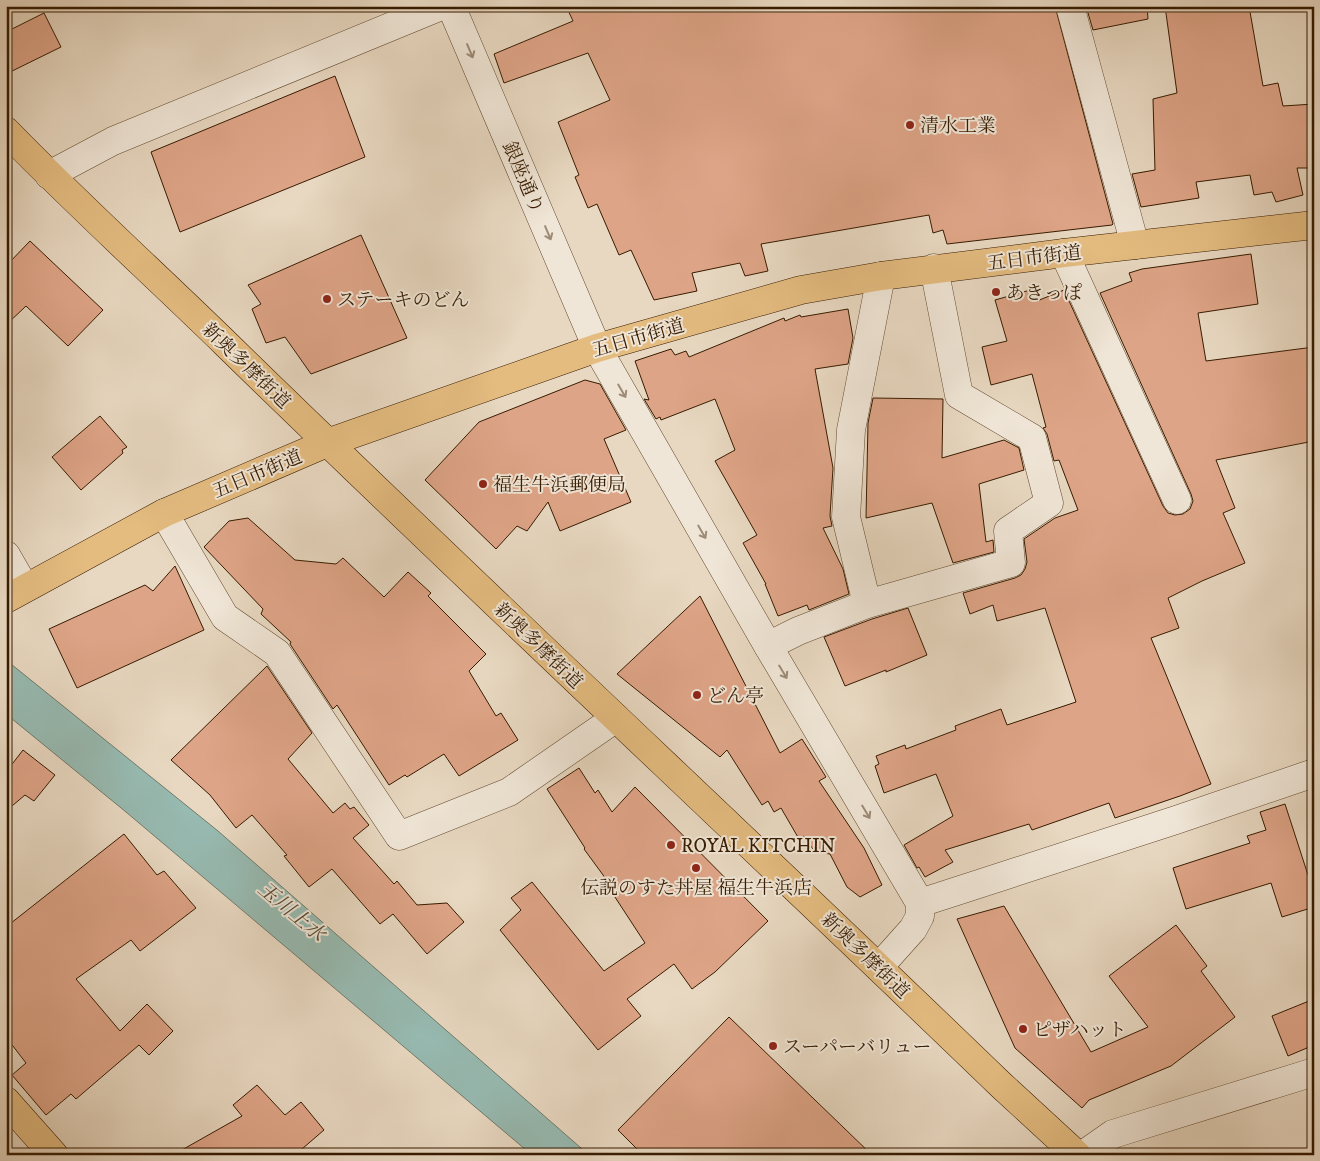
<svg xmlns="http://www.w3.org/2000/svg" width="1320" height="1161" viewBox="0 0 1320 1161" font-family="'IM FELL DW Pica','Noto Serif JP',serif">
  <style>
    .water { fill: #97bab1; stroke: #717a6a }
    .building { fill: #dea487; stroke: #371b00 }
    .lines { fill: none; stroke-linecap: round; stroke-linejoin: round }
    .minor-casing { stroke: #634a30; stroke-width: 29 }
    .major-casing { stroke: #371b00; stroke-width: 29 }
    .minor { stroke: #f0e6d7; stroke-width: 28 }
    .major { stroke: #e4bc80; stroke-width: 28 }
    .oneway { stroke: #9d8b76 }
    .poi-dot { fill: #8f2418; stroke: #f0e6d7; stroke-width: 2 }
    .labels { text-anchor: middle; stroke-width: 4; stroke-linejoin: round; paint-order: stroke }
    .poi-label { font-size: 19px; fill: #371b00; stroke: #f0e6d7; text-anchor: start }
    .street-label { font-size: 19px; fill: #371b00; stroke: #f0e6d7 }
    .water-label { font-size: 20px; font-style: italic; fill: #544b35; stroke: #f0e6d7 }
  </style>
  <rect width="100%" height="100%" fill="#e8d8c1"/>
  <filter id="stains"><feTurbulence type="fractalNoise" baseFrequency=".004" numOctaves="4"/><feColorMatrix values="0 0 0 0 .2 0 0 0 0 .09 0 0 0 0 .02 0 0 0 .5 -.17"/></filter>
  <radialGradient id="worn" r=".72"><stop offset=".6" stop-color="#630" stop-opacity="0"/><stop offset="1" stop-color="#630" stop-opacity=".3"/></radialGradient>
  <polygon class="water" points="6,660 218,831 589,1155 532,1155 126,812 6,714"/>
  <g class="building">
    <polygon points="566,6 1055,6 1113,224 1112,225 947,244 943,230 933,233 929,215 761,244 768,271 745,276 740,263 692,273 697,291 654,300 631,250 619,255 597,204 588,208 575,177 579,175 558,122 610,100 588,53 504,83 494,54 573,21"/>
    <polygon points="1086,6 1147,6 1148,19 1093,30"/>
    <polygon points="1165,6 1249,6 1263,86 1278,83 1283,106 1314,104 1314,168 1297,168 1303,195 1276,202 1272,192 1254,195 1250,175 1196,182 1199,198 1141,207 1132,174 1155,170 1153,99 1177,93"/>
    <polygon points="44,13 61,47 6,74 6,32"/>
    <polygon points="335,76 365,157 180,232 151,152"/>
    <polygon points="361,235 407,338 311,374 285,337 266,343 252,309 261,304 248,285"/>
    <polygon points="30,241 103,310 68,346 26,306 6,325 6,266"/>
    <polygon points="1251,254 1258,304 1198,313 1206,361 1314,347 1314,441 1216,460 1235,508 1223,513 1245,563 1202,581 1168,598 1179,628 1151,638 1211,784 1180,796 1115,818 1109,803 1032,830 1029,824 945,850 953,862 925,877 919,867 917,868 904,845 953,816 936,774 884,793 875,766 879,764 876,756 905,745 906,749 956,730 955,726 1001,709 1007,725 1076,702 1045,608 997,621 993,605 970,614 963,593 1015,578 1021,575 1025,569 1027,562 1024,539 1055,518 1078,510 1059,460 1054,461 1047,434 1043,428 1046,427 1032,374 991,385 982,347 1007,341 995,300 1034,289 1037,301 1064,290 1163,506 1168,513 1175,515 1183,514 1190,509 1193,501 1191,494 1100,293 1132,281 1129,273 1142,269"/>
    <polygon points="848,309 853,338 848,364 815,369 833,468 830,516 832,526 823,528 843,569 849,594 809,610 807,605 778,616 765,584 766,584 743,543 757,535 715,461 735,450 715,399 661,420 660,417 656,419 644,399 649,400 635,361 671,349 675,355 686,351 689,357 784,318 785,321 800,315 801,317"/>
    <polygon points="585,380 600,384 626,430 604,439 631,502 560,531 548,502 527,531 517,526 496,549 425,480 479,422"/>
    <polygon points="873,398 943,399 942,458 1004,440 1019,448 1024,470 979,484 986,542 993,540 994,552 953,563 932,503 866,518 868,423"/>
    <polygon points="100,416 127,447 122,450 123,453 81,490 52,457"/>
    <polygon points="248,518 295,560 336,564 343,558 384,597 408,572 431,593 428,596 486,654 469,671 496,716 501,713 518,740 459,776 444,754 407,777 405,775 389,785 337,705 333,709 290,644 291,642 261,614 263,609 204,547 229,521"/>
    <polygon points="175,566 204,630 77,688 49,629 145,585 153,591"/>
    <polygon points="700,596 780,753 802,739 826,777 819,781 864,848 882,885 860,897 847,887 830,854 815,852 804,836 799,839 781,808 774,812 768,801 762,805 727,750 720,757 617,674"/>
    <polygon points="908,608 927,655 886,672 886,670 845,686 824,637 872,619"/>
    <polygon points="267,666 312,733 288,759 333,813 345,803 350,809 354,807 369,825 353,838 394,884 397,881 417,905 447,903 464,922 427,954 393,914 380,924 332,869 309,887 284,856 287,855 252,815 236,828 210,795 171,760"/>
    <polygon points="23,750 55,775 34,801 25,795 6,811 6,772"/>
    <polygon points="579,768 595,793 598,790 612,812 635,787 768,921 715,972 692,989 674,964 627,999 641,1016 598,1050 500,930 521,910 511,898 532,882 604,971 645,943 611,891 614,890 584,849 585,848 547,789"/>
    <polygon points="1285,804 1308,875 1314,873 1314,907 1282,917 1271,883 1186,909 1173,868 1250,843 1247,836 1266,830 1260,812"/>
    <polygon points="124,834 157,875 164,871 196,908 140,951 131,940 76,979 120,1031 147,1004 173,1031 149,1055 139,1045 76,1099 71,1094 46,1115 12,1075 26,1063 6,1037 6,927"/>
    <polygon points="1004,906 1091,1052 1148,1027 1109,976 1176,925 1207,966 1201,971 1235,1017 1171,1066 1089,1100 1082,1108 1015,1048 957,919"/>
    <polygon points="1314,999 1314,1045 1288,1056 1272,1016"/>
    <polygon points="729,1017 872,1155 643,1155 618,1130"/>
    <polygon points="257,1085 285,1115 301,1102 324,1130 295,1155 173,1155 242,1116 233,1105"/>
  </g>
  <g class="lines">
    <g class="minor-casing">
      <g id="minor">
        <polyline points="451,6 597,348 768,646 920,903 920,916 913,929 879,967"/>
        <polyline points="1070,6 1135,245"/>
        <polyline points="49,175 113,141 441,6"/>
        <polyline points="1064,253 1177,500"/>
        <polyline points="164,513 225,617 277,653 399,836 509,792 616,718"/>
        <polyline points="6,555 25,588"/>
        <polyline points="867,604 846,517 851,430 881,276"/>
        <polyline points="768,646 798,631 867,604 1011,563 1008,531 1049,503 1032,438 959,395 934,268"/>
        <polyline points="920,903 1176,820 1314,773"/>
        <polyline points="1083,1155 1113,1134 1314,1072"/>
      </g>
    </g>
    <g class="major-casing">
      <g id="major">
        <path d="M6,131c71,73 146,141 219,212 256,250 519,494 776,742l76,70"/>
        <polyline points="6,599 164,513 327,443 597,348 801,290 881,276 1064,253 1314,225"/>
        <polyline points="6,1101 54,1155"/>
      </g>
    </g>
    <use href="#minor" class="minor"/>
    <use href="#major" class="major"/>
  </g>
  <defs><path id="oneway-shaft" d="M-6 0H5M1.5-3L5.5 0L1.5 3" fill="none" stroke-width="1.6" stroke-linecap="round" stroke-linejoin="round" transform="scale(1.25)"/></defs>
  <g class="oneway">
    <use href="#oneway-shaft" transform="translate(470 51) rotate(67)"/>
    <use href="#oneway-shaft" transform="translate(548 233) rotate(67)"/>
    <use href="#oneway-shaft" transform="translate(622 391) rotate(60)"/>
    <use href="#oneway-shaft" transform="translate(702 532) rotate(60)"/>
    <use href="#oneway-shaft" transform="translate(783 672) rotate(59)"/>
    <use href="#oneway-shaft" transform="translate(866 812) rotate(59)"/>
  </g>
  <g class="poi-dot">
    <circle cx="910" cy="125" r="5"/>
    <circle cx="996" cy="292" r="5"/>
    <circle cx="327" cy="299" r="5"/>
    <circle cx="483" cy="484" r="5"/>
    <circle cx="697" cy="695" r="5"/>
    <circle cx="671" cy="845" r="5"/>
    <circle cx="696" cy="868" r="5"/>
    <circle cx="1023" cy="1029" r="5"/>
    <circle cx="773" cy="1046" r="5"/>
  </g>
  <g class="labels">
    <g class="poi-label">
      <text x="920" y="132">清水工業</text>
      <text x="1006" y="299">あきっぽ</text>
      <text x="337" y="306">ステーキのどん</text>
      <text x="493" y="491">福生牛浜郵便局</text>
      <text x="707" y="702">どん亭</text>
      <text x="681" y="852">ROYAL KITCHIN</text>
      <text x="696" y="894" text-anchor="middle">伝説のすた丼屋 福生牛浜店</text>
      <text x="1033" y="1036">ピザハット</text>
      <text x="783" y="1053">スーパーバリュー</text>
    </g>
    <g class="street-label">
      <text transform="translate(524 177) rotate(67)" y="7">銀座通り</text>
      <text transform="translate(1034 257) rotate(-7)" y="7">五日市街道</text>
      <text transform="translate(638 337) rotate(-16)" y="7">五日市街道</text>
      <text transform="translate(247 365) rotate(44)" y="7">新奥多摩街道</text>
      <text transform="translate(257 473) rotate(-23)" y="7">五日市街道</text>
      <text transform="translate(539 645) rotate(44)" y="7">新奥多摩街道</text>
      <text transform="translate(866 955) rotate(44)" y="7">新奥多摩街道</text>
    </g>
    <g class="water-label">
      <text transform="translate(292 911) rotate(40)" y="7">玉川上水</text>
    </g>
  </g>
  <rect width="1320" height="1161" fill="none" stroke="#e8d8c1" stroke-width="25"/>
  <rect x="8" y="8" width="1305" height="1146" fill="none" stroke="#371b00" stroke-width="2.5"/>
  <rect x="12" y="12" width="1295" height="1136" fill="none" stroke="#371b00"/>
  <rect width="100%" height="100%" filter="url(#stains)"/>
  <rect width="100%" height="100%" fill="url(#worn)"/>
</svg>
